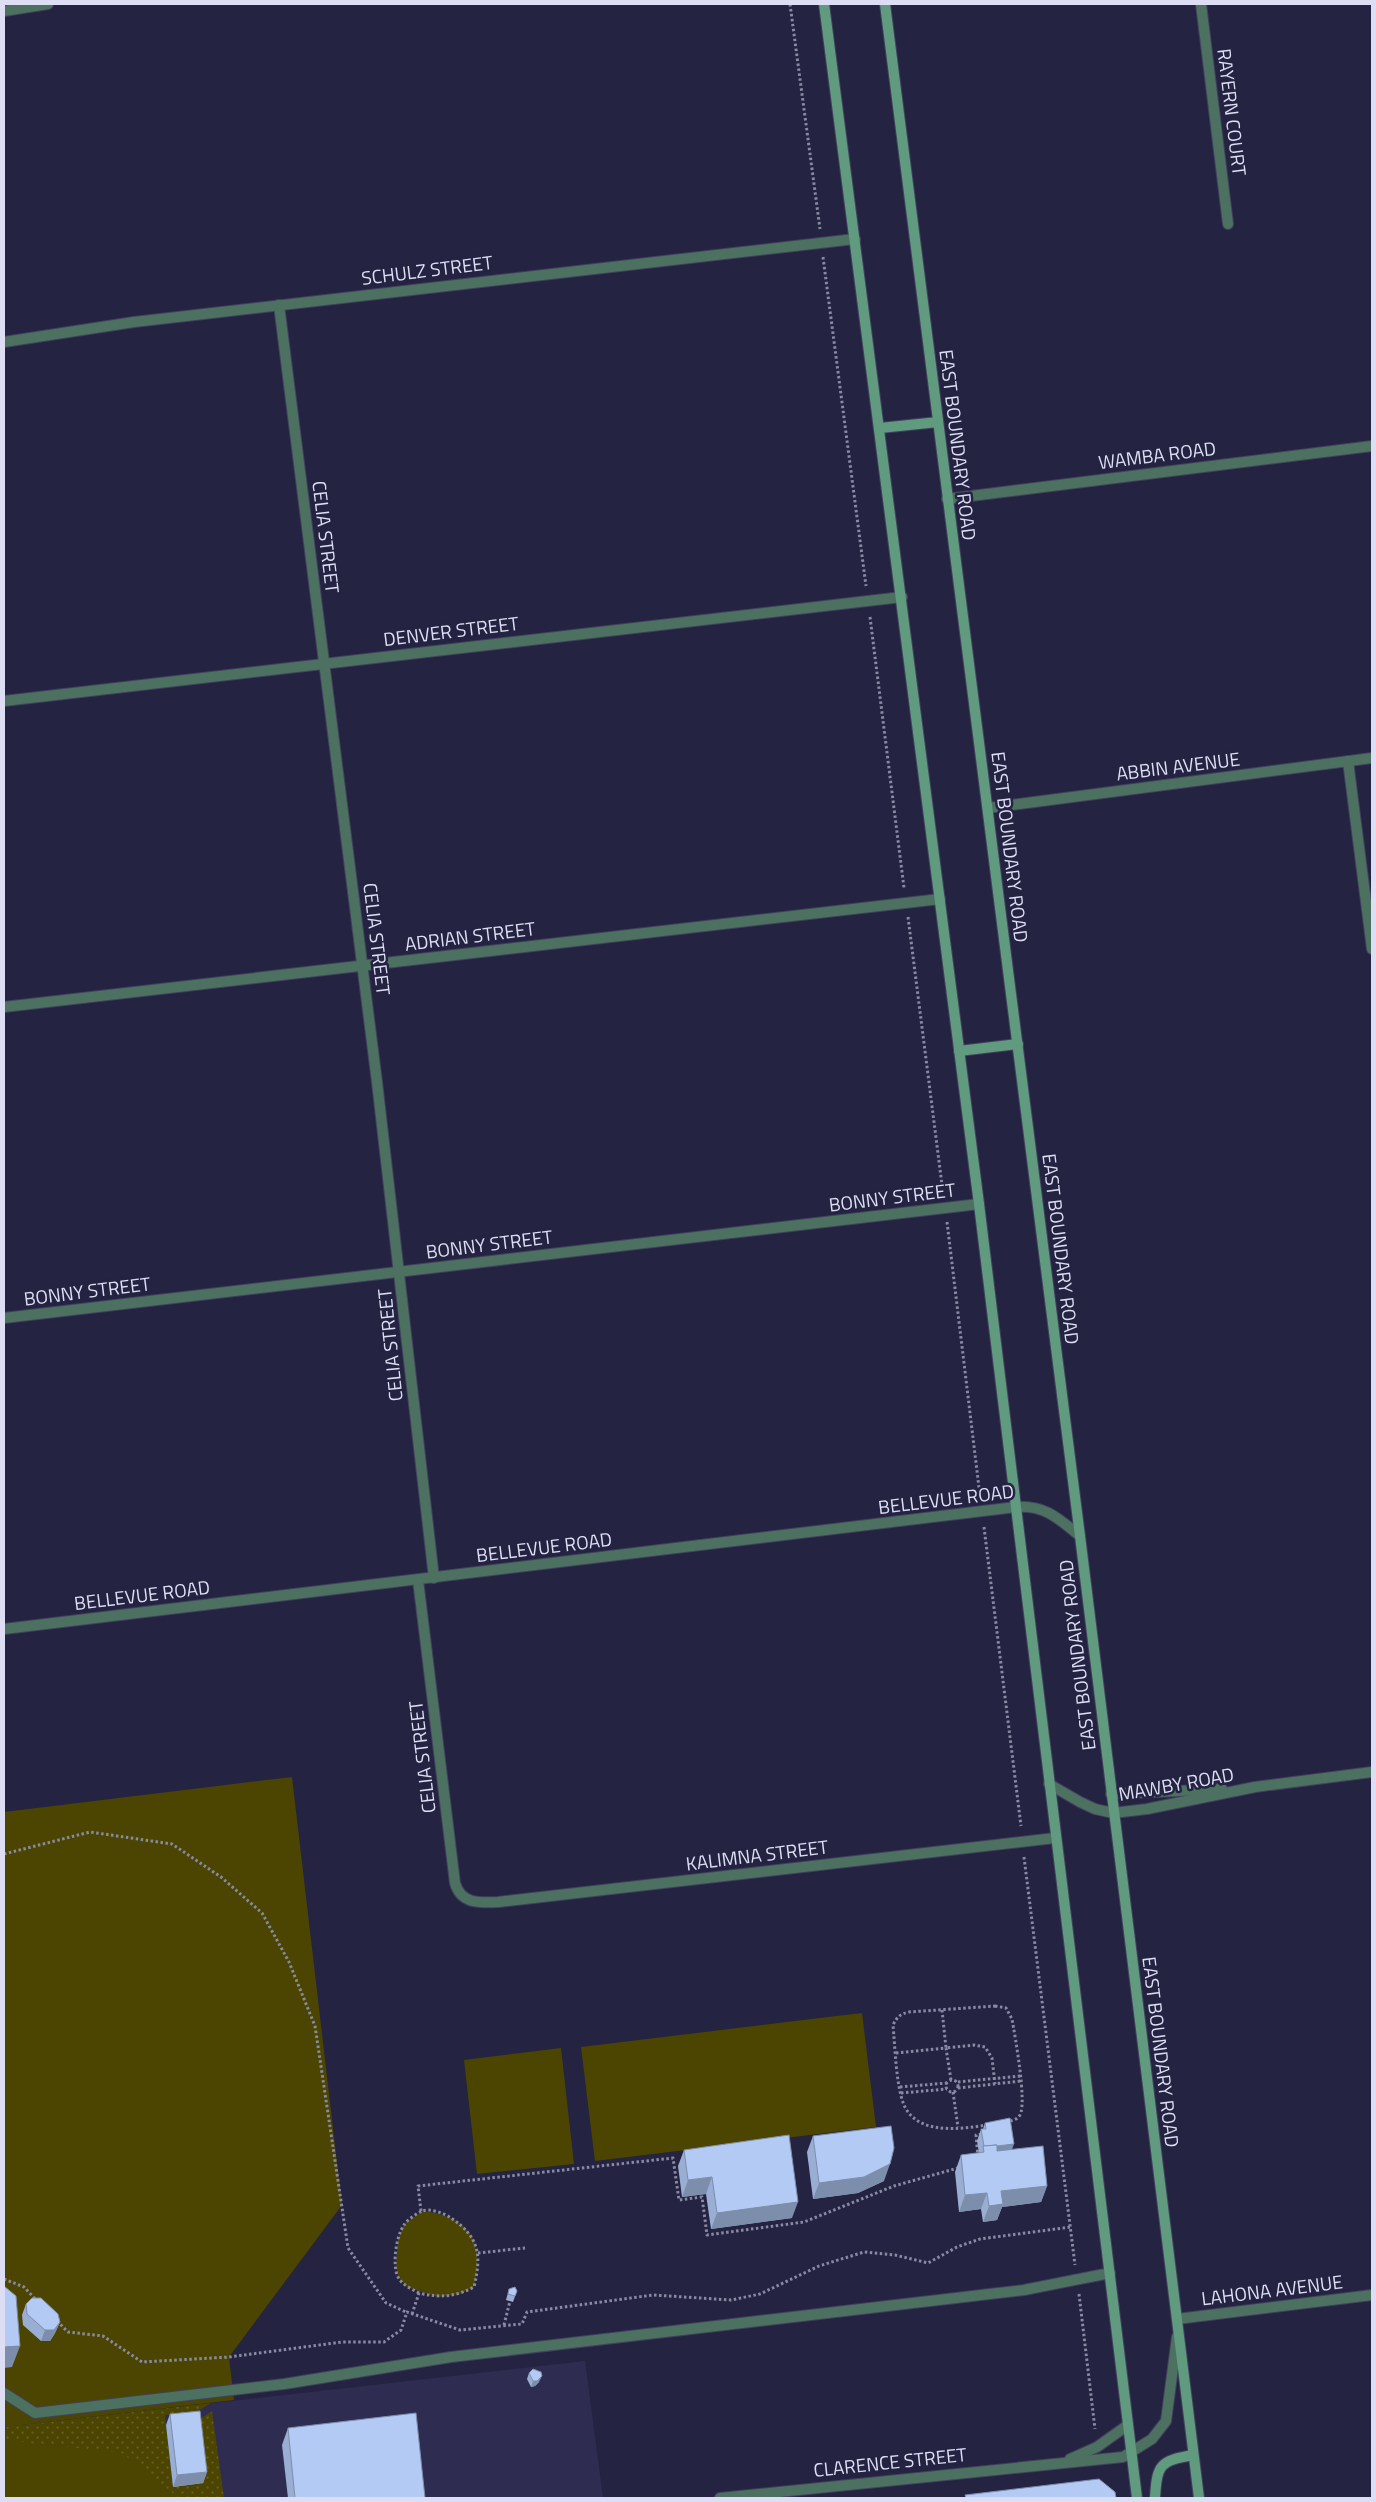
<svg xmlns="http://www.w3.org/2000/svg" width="1376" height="2502" viewBox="0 0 1376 2502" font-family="'Titillium Web',sans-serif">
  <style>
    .built { fill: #2e2d51 }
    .grass { fill: url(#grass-dots) }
    .park { fill: #4c4501 }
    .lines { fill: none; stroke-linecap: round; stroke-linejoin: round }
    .service-casing { stroke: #42415e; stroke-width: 12 }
    .minor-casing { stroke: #42415e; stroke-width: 12 }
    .secondary-casing { stroke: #42415e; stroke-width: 12 }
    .path { stroke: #8889a2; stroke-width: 3; stroke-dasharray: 2.5 2.5; stroke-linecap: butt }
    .service { stroke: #4d7160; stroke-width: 10 }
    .minor { stroke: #4d7160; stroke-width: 10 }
    .secondary { stroke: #609a7f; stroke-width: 10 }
    .wall { fill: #9aaed3 }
    .shaded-wall { fill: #7d8dac }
    .building { fill: #b3caf5; stroke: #7d8dac }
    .labels { text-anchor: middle; stroke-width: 5; stroke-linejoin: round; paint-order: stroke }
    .street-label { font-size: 19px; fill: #dddef3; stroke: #242342 }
  </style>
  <defs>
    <pattern id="grass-dots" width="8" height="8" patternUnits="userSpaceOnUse" patternTransform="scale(1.25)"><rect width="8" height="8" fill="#4c4501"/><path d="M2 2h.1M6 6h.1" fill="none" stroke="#655f26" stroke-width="1.8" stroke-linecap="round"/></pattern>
  </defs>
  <rect width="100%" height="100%" fill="#242342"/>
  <polygon class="built" points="585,2361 603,2498 4,2498 4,2427"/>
  <polygon class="grass" points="211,2403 198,2411 165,2415 173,2486 203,2483 196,2422 212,2411 224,2498 4,2498 4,2427"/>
  <g class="park">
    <polygon points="292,1777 342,2205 229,2357 234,2400 4,2427 4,1812"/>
    <polygon points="862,2013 876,2127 595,2161 581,2047"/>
    <polygon points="561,2048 574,2164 477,2174 464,2060"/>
    <path d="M423,2211c47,6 62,30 51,76l-14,7 -22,3 -31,-10 -9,-10 -2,-12 2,-26 6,-15z"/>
    <polygon points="4,2440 122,2453 179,2498 4,2498"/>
  </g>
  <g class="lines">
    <g class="service-casing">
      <polyline id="service" points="4,2393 35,2413 284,2384 451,2357 1024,2290 1110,2273"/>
    </g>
    <g class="minor-casing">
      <g id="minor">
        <polyline points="1201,4 1228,224"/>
        <polyline points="4,11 48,4"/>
        <polyline points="279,305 377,1082 434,1578"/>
        <polyline points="4,342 134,322 855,239"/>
        <polyline points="947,499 1372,446"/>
        <polyline points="4,701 902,597"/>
        <polyline points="1348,761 1372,949"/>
        <polyline points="988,808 1372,758"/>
        <polyline points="4,1007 940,899"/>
        <polyline points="4,1318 979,1204"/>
        <path d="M418,1580l37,303c6,21 24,20 43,19l557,-64"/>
        <path d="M4,1629l1012,-122c29,-2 42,11 64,29"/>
        <polyline points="1049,1784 1080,1802 1095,1809 1113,1813 1147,1809 1255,1787 1372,1772"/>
        <polyline points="1111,1794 1222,1789"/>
        <polyline points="1177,2319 1372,2295"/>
        <polyline points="1070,2459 1097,2447 1128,2425"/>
        <polyline points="720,2498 1123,2457 1152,2439 1166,2421 1177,2337"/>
      </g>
    </g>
    <g class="secondary-casing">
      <g id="secondary">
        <polyline points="824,4 979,1204 1137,2498"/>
        <polyline points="885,4 1080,1536 1199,2498"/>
        <polyline points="880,428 938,422"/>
        <polyline points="959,1051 1018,1044"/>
        <path d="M1155,2498c2,-34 5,-37 38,-43"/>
      </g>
    </g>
    <g class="path">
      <polyline points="790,4 820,229"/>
      <polyline points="823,257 866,586"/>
      <polyline points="870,617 904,888"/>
      <polyline points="908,917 943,1193"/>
      <polyline points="947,1222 980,1496"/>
      <polyline points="984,1527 1021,1826"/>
      <polyline points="4,1854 90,1832 172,1844 221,1877 262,1913 289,1962 315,2026 348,2248 386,2303 406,2312"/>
      <polyline points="1024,1857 1075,2265"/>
      <path d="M995,2006l11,2 6,11c3,17 15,83 8,96 -3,5 -9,6 -14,7 -30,4 -86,19 -102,-17 -8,-19 -9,-59 -11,-80 4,-8 7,-11 16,-13z"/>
      <polyline points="942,2010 946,2048 974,2045 985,2047 992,2058 995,2084"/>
      <polyline points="896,2053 946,2048 951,2080"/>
      <circle cx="952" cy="2086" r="6"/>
      <polyline points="958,2082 1020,2076"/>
      <polyline points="900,2087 947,2083"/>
      <polyline points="958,2088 1021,2081"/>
      <polyline points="953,2092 958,2127"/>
      <polyline points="901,2093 947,2089"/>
      <polyline points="978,2157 976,2135 982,2134"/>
      <polyline points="421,2211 418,2186 673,2158 679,2200 702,2197 707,2235 804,2222 894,2186 958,2168"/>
      <polyline points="478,2253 525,2248"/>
      <polyline points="4,2279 24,2287 37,2301"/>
      <polyline points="1079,2294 1095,2429"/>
      <path d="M412,2314l7,-21c21,5 36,4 55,-6 8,-33 5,-50 -23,-69 -7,-5 -21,-10 -29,-7 -5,2 -16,10 -18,14 -8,11 -12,40 -6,52 4,8 14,12 21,16"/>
      <polyline points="57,2321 68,2332 103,2336 142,2362 229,2357 342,2342 384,2342 401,2330 407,2312 460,2330 522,2324 527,2312 653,2295 731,2300 760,2294 819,2266 864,2252 895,2255 928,2263 957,2247 980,2239 1071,2227"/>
      <polyline points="504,2325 510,2301"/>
    </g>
    <use href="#service" class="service"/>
    <use href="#minor" class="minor"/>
    <use href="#secondary" class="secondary"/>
  </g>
  <g class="wall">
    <polygon points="985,2123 1012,2149 1047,2186 1041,2202 1002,2207 997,2220 983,2222 981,2209 959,2212 955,2172 961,2155 979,2153 977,2141 981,2129 983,2129"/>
    <polygon points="813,2136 884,2181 858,2193 813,2199 807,2152"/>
    <polygon points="684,2150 792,2218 711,2229 706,2194 682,2197 678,2166"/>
    <polygon points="509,2289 517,2291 513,2302 506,2300"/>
    <polygon points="26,2304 60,2322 55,2333 50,2341 41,2341 23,2325 22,2315"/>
    <polygon points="529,2373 539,2382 535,2386 531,2387 527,2379"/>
    <polygon points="170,2414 207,2472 203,2483 173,2487 166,2425"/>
    <polygon points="288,2428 425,2498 288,2498 282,2445"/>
  </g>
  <g class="shaded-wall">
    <polygon points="1014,2144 1010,2155 984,2152 984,2148"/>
    <polygon points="890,2164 884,2181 858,2193 813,2199 819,2183"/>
    <polygon points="712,2177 706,2194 682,2197 688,2180"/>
    <polygon points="1047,2186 1041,2202 1002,2207 997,2220 983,2222 989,2206 1001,2191"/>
    <polygon points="987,2193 981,2209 959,2212 965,2195"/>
    <polygon points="798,2202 792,2218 711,2229 717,2213"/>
    <polygon points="60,2322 55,2333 50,2341 41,2341 45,2330"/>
    <polygon points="20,2346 12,2367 4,2368 4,2347"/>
    <polygon points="542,2376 539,2382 535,2386 531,2387 533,2381"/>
    <polygon points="207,2472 203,2483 173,2487 177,2475"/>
  </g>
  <g class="building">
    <polygon points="1010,2118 1014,2144 997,2146 997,2145 984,2146 981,2129 986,2129 985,2123"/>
    <polygon points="891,2126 894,2148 890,2164 864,2177 819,2183 813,2136"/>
    <polygon points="789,2135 798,2202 717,2213 712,2177 688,2180 684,2150"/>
    <polygon points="997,2145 997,2151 1043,2146 1047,2186 1001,2191 1003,2204 989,2206 987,2193 965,2195 961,2155 984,2152 983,2146"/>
    <polygon points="4,2286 16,2296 20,2346 4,2347"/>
    <polygon points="515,2287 517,2291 515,2296 508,2294 509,2289"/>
    <polygon points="32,2298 41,2298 58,2314 60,2322 54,2330 45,2330 27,2314 26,2304"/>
    <polygon points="533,2369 541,2372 542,2376 537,2381 533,2381 529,2373"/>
    <polygon points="200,2411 207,2472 177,2475 170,2414"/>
    <polygon points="416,2413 425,2498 295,2498 288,2428"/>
    <polygon points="1099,2479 1115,2492 1116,2498 966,2498 965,2495"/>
  </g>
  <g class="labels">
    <g class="street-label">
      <text transform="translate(1232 112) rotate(83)" y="7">RAYERN COURT</text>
      <text transform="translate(427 270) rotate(-7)" y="7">SCHULZ STREET</text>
      <text transform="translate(958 445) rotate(83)" y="7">EAST BOUNDARY ROAD</text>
      <text transform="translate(1157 455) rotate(-7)" y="7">WAMBA ROAD</text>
      <text transform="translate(326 537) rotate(83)" y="7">CELIA STREET</text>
      <text transform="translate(451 631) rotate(-7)" y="7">DENVER STREET</text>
      <text transform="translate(1178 766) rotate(-7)" y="7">ABBIN AVENUE</text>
      <text transform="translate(1010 847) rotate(83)" y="7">EAST BOUNDARY ROAD</text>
      <text transform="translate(470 936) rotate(-7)" y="7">ADRIAN STREET</text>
      <text transform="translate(377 939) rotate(83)" y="7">CELIA STREET</text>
      <text transform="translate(892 1197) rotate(-7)" y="7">BONNY STREET</text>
      <text transform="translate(489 1244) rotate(-7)" y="7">BONNY STREET</text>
      <text transform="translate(1061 1249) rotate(83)" y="7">EAST BOUNDARY ROAD</text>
      <text transform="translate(87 1291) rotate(-7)" y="7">BONNY STREET</text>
      <text transform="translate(390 1345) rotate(-96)" y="7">CELIA STREET</text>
      <text transform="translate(946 1499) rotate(-7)" y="7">BELLEVUE ROAD</text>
      <text transform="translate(544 1547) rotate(-7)" y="7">BELLEVUE ROAD</text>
      <text transform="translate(142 1595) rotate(-7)" y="7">BELLEVUE ROAD</text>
      <text transform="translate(1077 1655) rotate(-97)" y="7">EAST BOUNDARY ROAD</text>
      <text transform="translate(422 1757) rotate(-97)" y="7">CELIA STREET</text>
      <text transform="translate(1176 1784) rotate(-10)" y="7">MAWBY ROAD</text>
      <text transform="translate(757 1855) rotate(-7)" y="7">KALIMNA STREET</text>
      <text transform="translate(1161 2052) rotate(83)" y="7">EAST BOUNDARY ROAD</text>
      <text transform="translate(1272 2290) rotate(-7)" y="7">LAHONA AVENUE</text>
      <text transform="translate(890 2462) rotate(-6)" y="7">CLARENCE STREET</text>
    </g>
  </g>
  <rect width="1376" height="2502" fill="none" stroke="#dddef3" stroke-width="10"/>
</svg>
